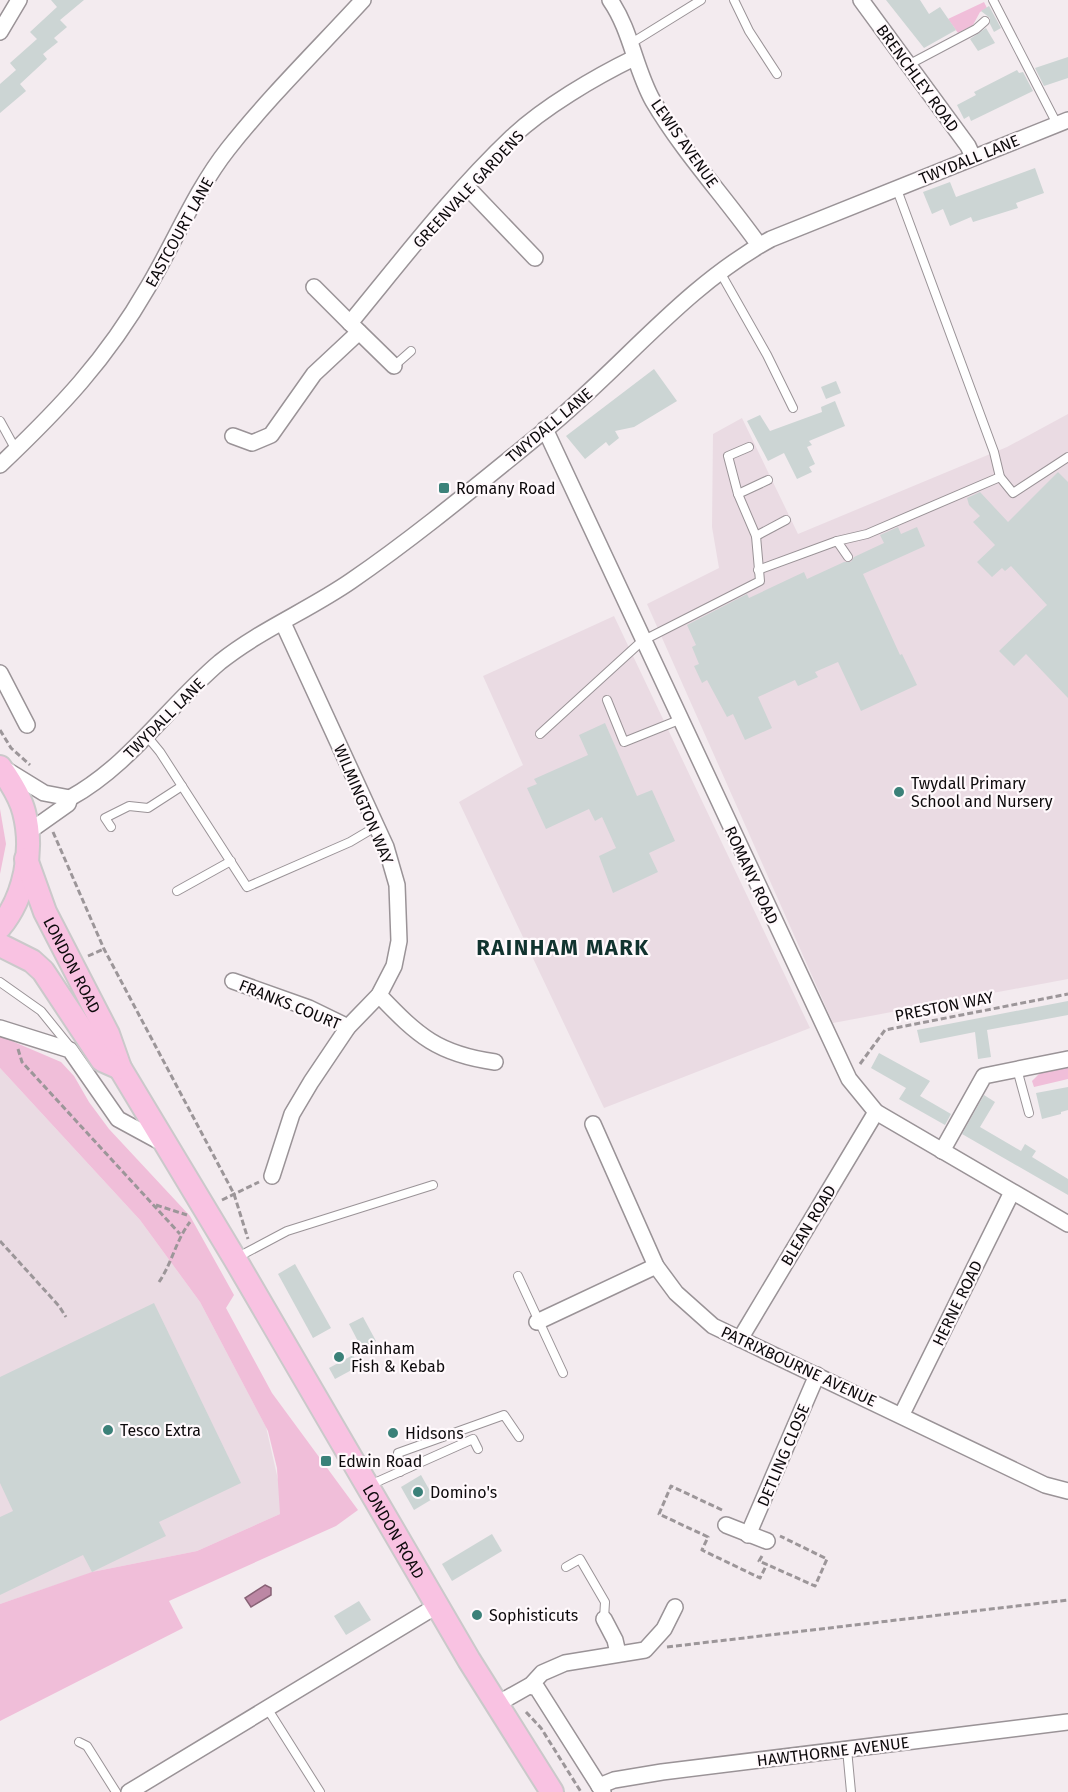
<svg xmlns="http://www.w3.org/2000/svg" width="1068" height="1792" viewBox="0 0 1068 1792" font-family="'Fira Sans',sans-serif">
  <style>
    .built { fill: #eadbe3 }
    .green { fill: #f0bed9 }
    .water { fill: #bc87a4; stroke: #886276; stroke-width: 1.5 }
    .building { fill: #ccd5d4 }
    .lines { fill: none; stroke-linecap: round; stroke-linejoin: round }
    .service-casing { stroke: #9a9397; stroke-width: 10 }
    .minor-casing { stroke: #9a9397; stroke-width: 18 }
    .primary-casing { stroke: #cac9ca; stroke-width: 26 }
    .path { stroke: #9c9699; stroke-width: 3; stroke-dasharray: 6 3; stroke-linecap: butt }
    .service { stroke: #fff; stroke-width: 8 }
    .minor { stroke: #fff; stroke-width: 15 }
    .primary { stroke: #f9c2e2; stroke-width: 22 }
    .poi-dot { fill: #3b8179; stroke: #fff9fc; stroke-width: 2 }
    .labels { text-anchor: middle; stroke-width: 4.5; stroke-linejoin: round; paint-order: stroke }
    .street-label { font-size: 16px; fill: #0d0a0c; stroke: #fff9fc }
    .poi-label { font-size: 16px; fill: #0d0a0c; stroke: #fff9fc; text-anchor: start }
    .district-label { font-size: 22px; font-weight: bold; letter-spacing: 1.5px; fill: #11332f; stroke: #fff9fc }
  </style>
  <rect width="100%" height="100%" fill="#f3ebef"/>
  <g class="built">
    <polygon points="1068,414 1068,979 833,1023 647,604 719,568 712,527 713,434 742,418 798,534 1007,447"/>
    <polygon points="614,616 810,1028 604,1108 459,802 523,765 483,676"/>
    <polygon points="0,1068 140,1220 200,1302 266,1427 281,1493 280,1514 197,1551 97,1571 0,1604"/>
  </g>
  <g class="green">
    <polygon points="984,2 987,8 980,12 973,25 958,33 948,19"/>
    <polygon points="0,809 6,844 0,874"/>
    <polygon points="0,1036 61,1062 74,1076 89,1102 109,1129 190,1216 234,1295 226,1308 272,1393 358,1510 336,1526 169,1601 183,1628 0,1721 0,1604 92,1572 197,1551 280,1514 277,1468 268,1431 200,1302 140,1220 0,1068"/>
    <polygon points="1068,1067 1068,1079 1034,1087 1032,1081 1041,1072"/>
  </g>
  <polygon class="water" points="265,1585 271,1588 271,1595 251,1607 245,1598"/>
  <g class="building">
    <polygon points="51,0 84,0 60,20 67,27 54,38 58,42 43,54 47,59 20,84 26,91 0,113 0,84 16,70 10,63 37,39 30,32 57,7"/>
    <polygon points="886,0 920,0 929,14 940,7 956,30 924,48"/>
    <polygon points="989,6 1001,28 994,32 990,24 990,18 981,11"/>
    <polygon points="986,28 995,43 978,51 970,39"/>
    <polygon points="1068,57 1068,78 1044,86 1035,68"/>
    <polygon points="1017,70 1019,73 1023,72 1033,91 971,121 969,116 964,119 957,105 976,95 974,92"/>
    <polygon points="1035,168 1044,193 1016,203 1018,208 973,222 971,217 950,226 943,209 932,214 923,192 950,182 956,197"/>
    <polygon points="654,369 677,401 634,427 615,431 619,438 609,446 606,442 585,459 566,436"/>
    <polygon points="836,381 841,393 826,399 821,387"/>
    <polygon points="835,401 845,426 809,441 812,445 807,447 815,464 809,467 812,472 797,479 784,453 768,461 747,421 760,415 770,431 822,412 821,407"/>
    <polygon points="1058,472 1068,482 1068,698 1026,654 1014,666 999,651 1047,605 1011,566 1005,571 1002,568 992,577 977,562 995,545 973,522 980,516 969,505 967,498 980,492 1008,522"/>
    <polygon points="898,527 901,534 917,527 925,546 863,574 900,655 902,654 917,685 861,711 838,662 815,672 818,677 798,686 795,680 758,697 772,728 745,740 733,714 727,717 707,680 702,683 694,666 699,664 692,647 696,645 687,625 747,594 749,598 804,572 807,579 844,562 851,562 854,557 884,543 880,535"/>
    <polygon points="605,723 637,796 652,790 675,841 649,853 658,872 613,893 599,856 616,848 602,817 595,821 589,809 546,829 527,788 537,784 534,779 588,755 579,735"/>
    <polygon points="1068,1001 1068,1015 987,1030 991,1057 978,1059 975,1032 920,1043 917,1030"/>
    <polygon points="879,1053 930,1081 920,1096 951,1114 945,1125 899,1099 906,1088 871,1068"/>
    <polygon points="1068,1087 1068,1110 1061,1112 1061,1114 1042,1119 1036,1093"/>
    <polygon points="984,1095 995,1102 980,1127 1021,1151 1025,1144 1036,1151 1032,1157 1068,1179 1068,1195 962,1134"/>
    <polygon points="295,1264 331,1328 313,1338 278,1274"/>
    <polygon points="154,1303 241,1483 159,1522 166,1536 92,1572 83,1555 0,1595 0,1517 13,1511 0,1483 0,1377"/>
    <polygon points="363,1317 376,1341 362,1349 349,1324"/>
    <polygon points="353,1355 359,1366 335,1379 329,1368"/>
    <polygon points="421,1475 434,1498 414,1510 401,1487"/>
    <polygon points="492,1534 502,1551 452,1581 442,1564"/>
    <polygon points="359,1601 371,1620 346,1635 334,1616"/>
  </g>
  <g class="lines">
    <g class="service-casing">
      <g id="service">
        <polyline points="734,0 749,31 777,74"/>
        <polyline points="993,0 1057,124"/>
        <polyline points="630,44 701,0"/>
        <polyline points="908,65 976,29 985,21"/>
        <polyline points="896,187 994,452 1000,477 1013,493 1068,457"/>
        <polyline points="720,272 767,355 793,408"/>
        <polyline points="394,366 411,351"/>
        <polyline points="0,421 16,450"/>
        <polyline points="738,494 768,480"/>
        <polyline points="756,536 786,520"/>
        <polyline points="837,541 867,534 1000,477"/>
        <polyline points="758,570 837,541 848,557"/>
        <polyline points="607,700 624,742 679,720"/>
        <polyline points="540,734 642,641 760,581 756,536 738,494 728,456 749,447"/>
        <polyline points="146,735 160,752 247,887 350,842 377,826"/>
        <polyline points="111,827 105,818 129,806 148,808 182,786"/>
        <polyline points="177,891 231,861"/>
        <polyline points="0,982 41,1011 71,1048"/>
        <polyline points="1017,1069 1029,1113"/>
        <polyline points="236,1258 287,1231 433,1185"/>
        <polyline points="518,1276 563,1373"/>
        <polyline points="400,1472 398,1453 504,1415 519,1437"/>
        <polyline points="370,1485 473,1439 478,1449"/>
        <polyline points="566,1567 580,1559 605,1602 604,1619"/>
        <polyline points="267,1708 320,1792"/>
        <polyline points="79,1742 87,1746 116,1792"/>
        <polyline points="847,1749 851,1792"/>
      </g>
    </g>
    <g class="minor-casing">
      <g id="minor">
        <path d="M610,0c21,30 25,69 43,101 30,51 72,96 106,144"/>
        <polyline points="861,0 968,146 973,157"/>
        <polyline points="0,32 19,0"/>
        <polyline points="467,187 535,258"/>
        <polyline points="314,287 350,323"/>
        <path d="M394,366l-44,-43c52,-63 103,-130 162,-186 32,-30 83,-60 122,-79"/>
        <polyline points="545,429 849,1079 876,1112 1068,1224"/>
        <polyline points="233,436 252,443 271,435 314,374 359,332"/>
        <path d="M0,465c60,-57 106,-105 148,-178 27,-45 47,-96 80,-138 41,-52 90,-100 135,-149"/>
        <polyline points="0,673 27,725"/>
        <polyline points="5,769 44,793 70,798"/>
        <path d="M27,833l41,-29 2,-6c60,-33 98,-92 150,-136 40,-32 89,-52 131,-81 67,-46 130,-99 193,-150 77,-62 139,-144 227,-192l297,-119"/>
        <polyline points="233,981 309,1008 348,1027"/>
        <path d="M379,995c39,41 59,59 116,67"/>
        <polyline points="0,1028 70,1050 118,1119 164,1144"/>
        <polyline points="593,1124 656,1266 676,1293 713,1326 1045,1485 1068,1491"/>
        <polyline points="942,1151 984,1076 1068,1059"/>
        <polyline points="272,1176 292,1114 311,1082 348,1027 379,995 394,966 399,941 397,885 386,847 283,623"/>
        <polyline points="537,1322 656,1266"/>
        <polyline points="740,1339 876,1112"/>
        <polyline points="902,1414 1012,1192"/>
        <polyline points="726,1525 767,1541"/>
        <polyline points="748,1535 817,1375"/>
        <polyline points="604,1619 615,1640 618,1653"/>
        <polyline points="531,1685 542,1673 565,1663 645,1650 664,1629 675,1607"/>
        <polyline points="497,1704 529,1686 537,1688 603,1792"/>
        <polyline points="599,1786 614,1780 662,1772 1068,1722"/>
        <polyline points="129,1792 438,1605"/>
      </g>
    </g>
    <g class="primary-casing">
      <g id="primary">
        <path d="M0,767c10,14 20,29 24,45 10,38 1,85 -24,115"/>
        <path id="s1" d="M26,859l19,53 63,122 12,34 115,191 234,401 83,132"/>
        <polyline points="0,945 32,961 43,971 102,1060 120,1068"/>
      </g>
    </g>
    <g class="path">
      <polyline points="0,730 11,748 30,765"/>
      <polyline points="53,832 104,949 234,1194 248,1239"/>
      <polyline points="88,956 104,949"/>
      <polyline points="18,1049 22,1062 180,1234"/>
      <polyline points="860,1064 885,1030 1068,994"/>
      <polyline points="222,1200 259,1182"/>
      <polyline points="156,1205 187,1215"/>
      <polyline points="0,1241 59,1306 66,1317"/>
      <path d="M159,1282c13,-19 17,-42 31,-60"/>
      <polyline points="722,1510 671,1486 659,1514 708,1537 702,1550 760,1578 767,1564"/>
      <polyline points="762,1556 759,1561 815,1586 827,1559 780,1536"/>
      <polyline points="667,1647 1068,1600"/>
      <polyline points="526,1712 541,1728 581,1792"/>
    </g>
    <use href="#service" class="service"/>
    <use href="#minor" class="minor"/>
    <use href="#primary" class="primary"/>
  </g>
  <g class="poi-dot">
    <rect x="438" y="482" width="12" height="12" rx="3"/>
    <circle cx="899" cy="792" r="6"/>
    <circle cx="339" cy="1357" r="6"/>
    <circle cx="108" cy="1430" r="6"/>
    <circle cx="393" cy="1433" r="6"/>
    <rect x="320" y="1455" width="12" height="12" rx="3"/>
    <circle cx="418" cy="1492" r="6"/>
    <circle cx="477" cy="1615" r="6"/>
  </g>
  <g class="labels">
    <g class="street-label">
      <text transform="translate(918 78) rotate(54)" y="6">BRENCHLEY ROAD</text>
      <text transform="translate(685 143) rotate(55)" y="6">LEWIS AVENUE</text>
      <text transform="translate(969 159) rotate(-22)" y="6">TWYDALL LANE</text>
      <text transform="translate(468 189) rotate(-47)" y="6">GREENVALE GARDENS</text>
      <text transform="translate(179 232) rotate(-61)" y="6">EASTCOURT LANE</text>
      <text transform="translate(549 425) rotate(-40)" y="6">TWYDALL LANE</text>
      <text transform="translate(164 718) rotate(-45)" y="6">TWYDALL LANE</text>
      <text transform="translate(364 804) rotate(67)" y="6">WILMINGTON WAY</text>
      <text transform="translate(752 875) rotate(65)" y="6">ROMANY ROAD</text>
      <text dy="6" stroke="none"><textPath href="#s1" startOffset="116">LONDON ROAD</textPath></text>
      <text transform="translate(290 1004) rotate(22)" y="6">FRANKS COURT</text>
      <text transform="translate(944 1006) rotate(-11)" y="6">PRESTON WAY</text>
      <text transform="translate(808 1225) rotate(-59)" y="6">BLEAN ROAD</text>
      <text transform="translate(957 1303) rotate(-64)" y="6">HERNE ROAD</text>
      <text transform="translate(799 1366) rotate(25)" y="6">PATRIXBOURNE AVENUE</text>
      <text transform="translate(783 1455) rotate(-67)" y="6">DETLING CLOSE</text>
      <text dy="6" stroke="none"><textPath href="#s1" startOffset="768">LONDON ROAD</textPath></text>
      <text transform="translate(833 1751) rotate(-7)" y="6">HAWTHORNE AVENUE</text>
    </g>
    <g class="poi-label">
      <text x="456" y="494">Romany Road</text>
      <text x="911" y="789">Twydall Primary<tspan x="911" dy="18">School and Nursery</tspan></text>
      <text x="351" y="1354">Rainham<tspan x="351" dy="18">Fish &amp; Kebab</tspan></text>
      <text x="120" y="1436">Tesco Extra</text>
      <text x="405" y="1439">Hidsons</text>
      <text x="338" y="1467">Edwin Road</text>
      <text x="430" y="1498">Domino's</text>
      <text x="489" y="1621">Sophisticuts</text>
    </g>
    <g class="district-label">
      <text x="563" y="955">RAINHAM MARK</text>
    </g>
  </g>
</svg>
